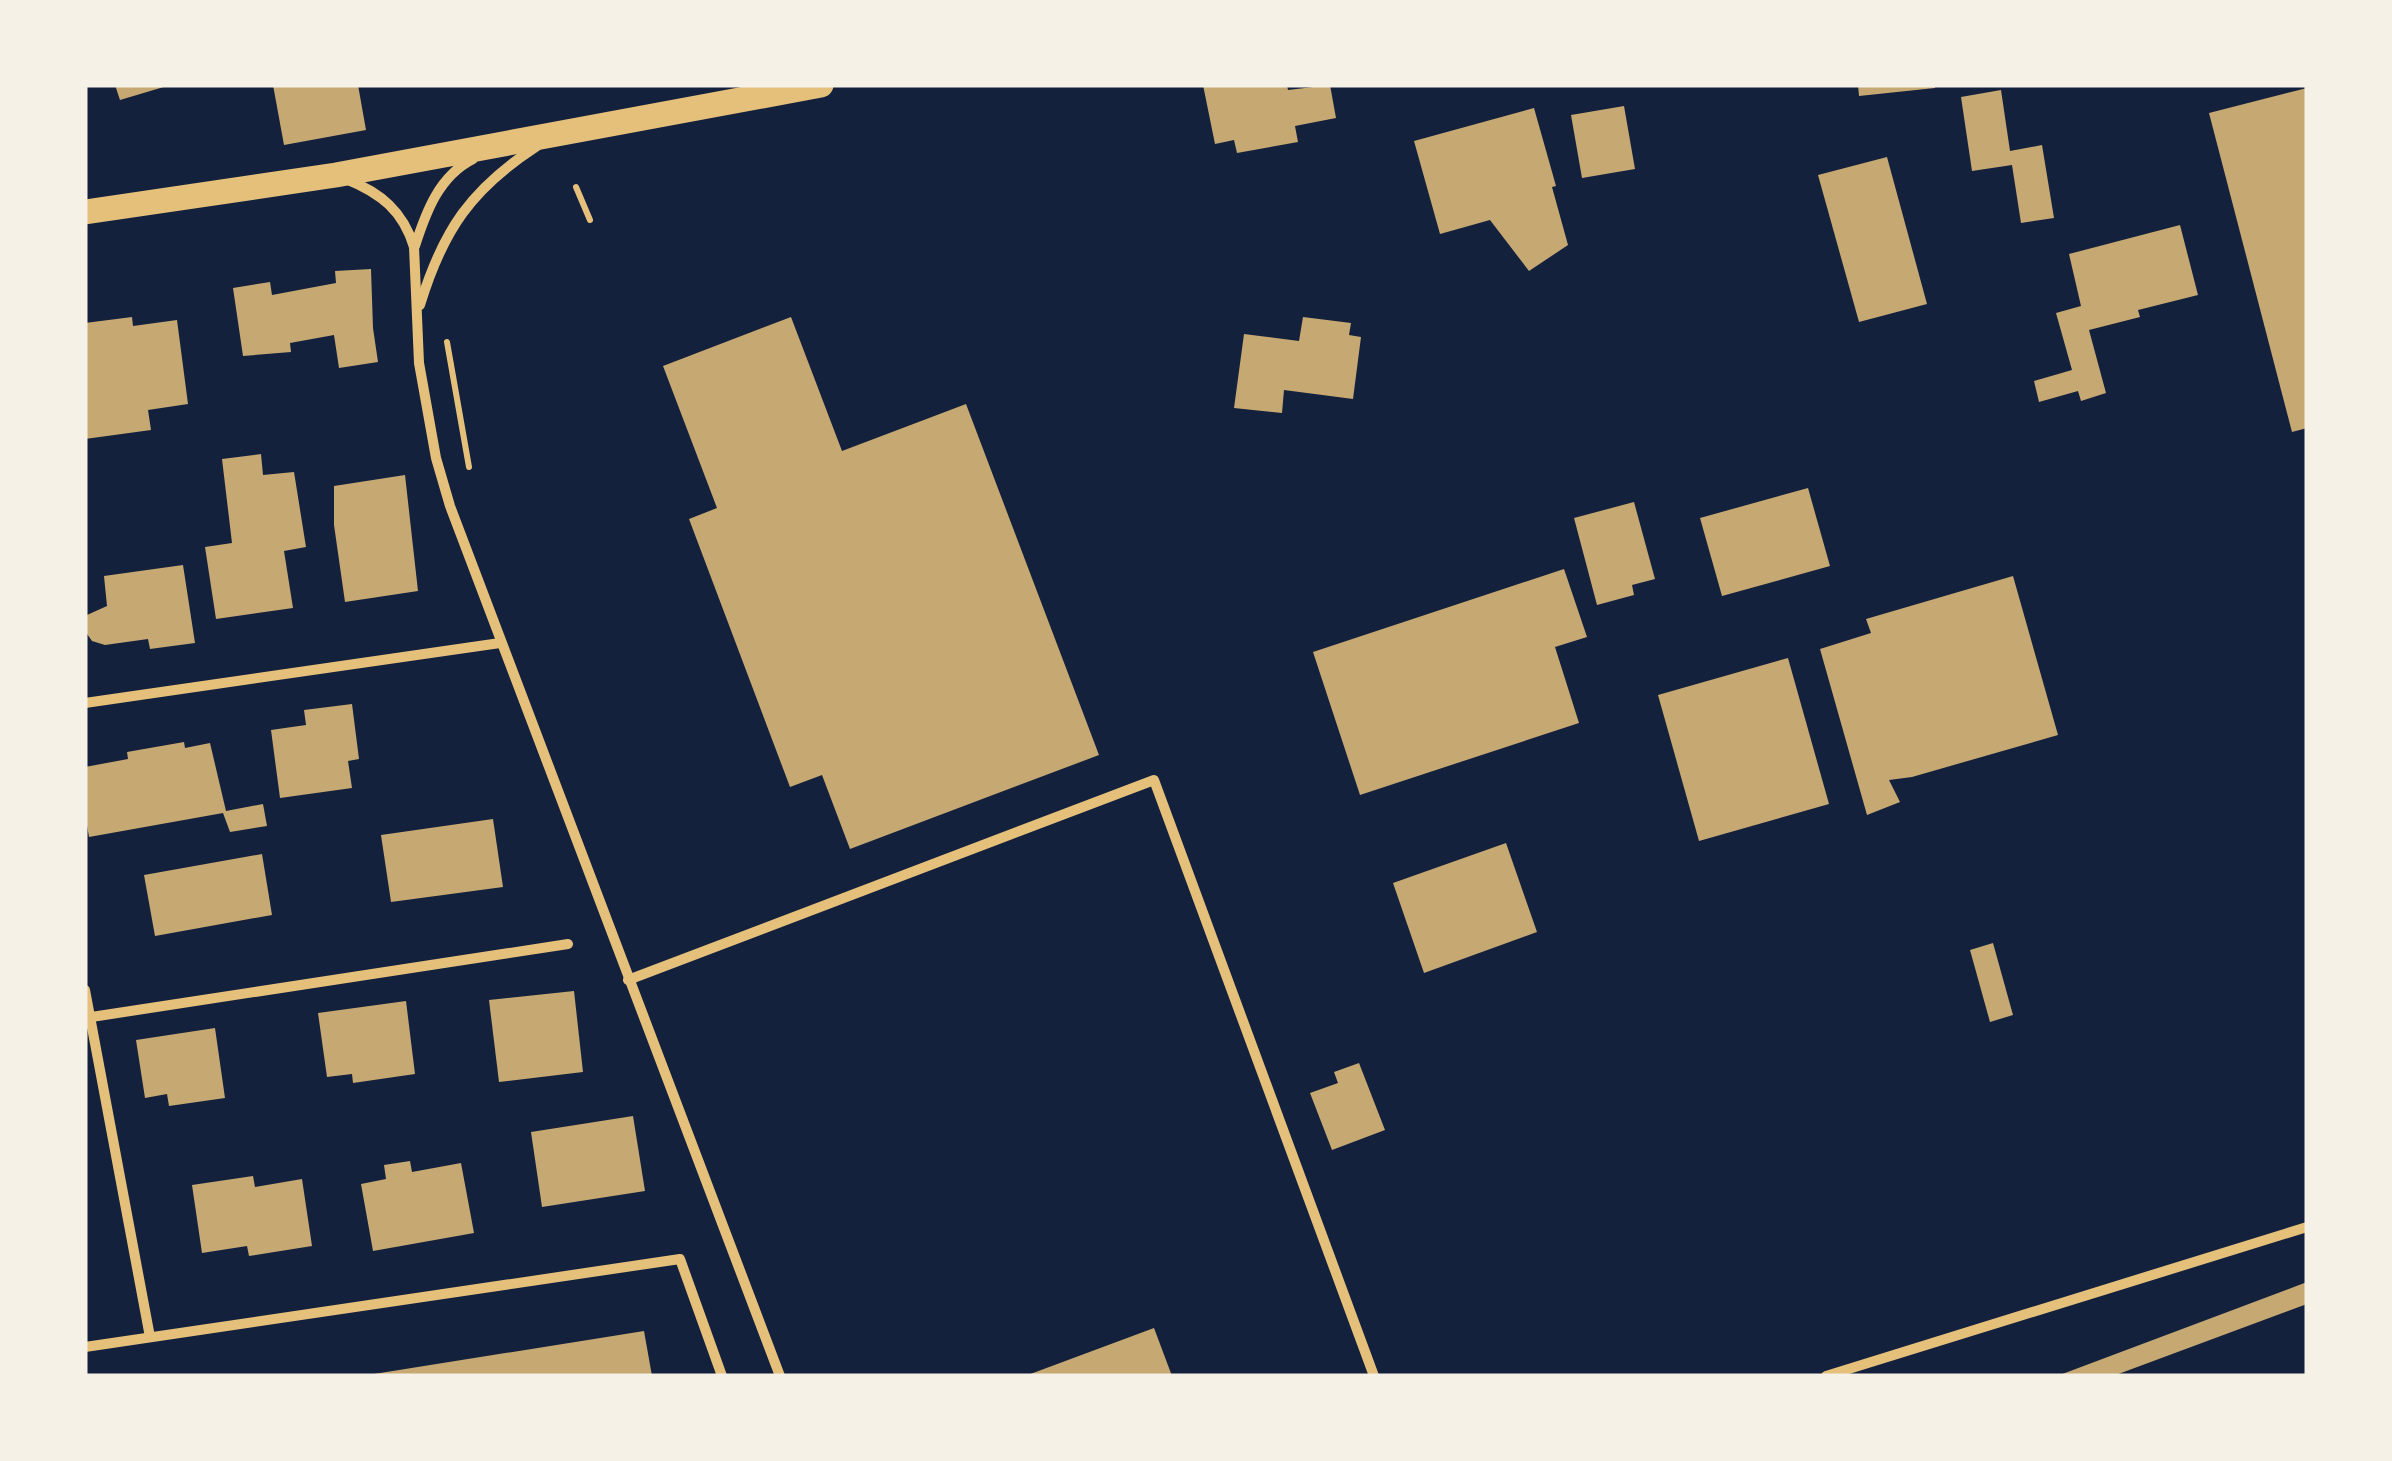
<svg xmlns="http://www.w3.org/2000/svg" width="2392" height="1461" viewBox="0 0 2392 1461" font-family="Barlow,sans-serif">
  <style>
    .building { fill: #c6a872 }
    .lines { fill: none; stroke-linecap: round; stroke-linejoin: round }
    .path { stroke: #e5c07b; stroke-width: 6 }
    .minor { stroke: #e5c07b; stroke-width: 10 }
    .primary { stroke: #e5c07b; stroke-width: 25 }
  </style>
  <rect width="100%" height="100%" fill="#14213d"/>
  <g class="building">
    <polygon points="115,85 167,85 167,86 120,100"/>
    <polygon points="273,85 358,85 366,130 284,145"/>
    <polygon points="1203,85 1287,85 1288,90 1330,85 1336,118 1295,126 1298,142 1237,153 1234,140 1215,144"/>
    <polygon points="1858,85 1935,85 1935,88 1859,96"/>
    <polygon points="2307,88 2307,428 2292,432 2209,113"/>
    <polygon points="2001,90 2010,151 2042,145 2054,218 2021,223 2012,165 1972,171 1961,97"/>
    <polygon points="1624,106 1635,169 1582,178 1571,115"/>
    <polygon points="1534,108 1556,186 1552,187 1568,245 1529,271 1490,220 1440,234 1414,141"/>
    <polygon points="1887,157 1927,304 1859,322 1818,175"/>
    <polygon points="2180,225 2198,295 2138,310 2140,317 2089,330 2106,393 2081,401 2078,391 2039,402 2034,381 2072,370 2056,313 2081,306 2069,254"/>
    <polygon points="371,269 373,328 378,362 339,368 334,335 290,343 291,352 243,356 233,288 270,282 272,295 336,283 335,271"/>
    <polygon points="132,317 133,326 177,320 188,404 148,410 151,430 85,439 85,323"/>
    <polygon points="791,317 842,451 966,404 1099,755 850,849 822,775 790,787 689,519 717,508 663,366"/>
    <polygon points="1303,317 1351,323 1349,335 1361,337 1353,399 1284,390 1282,413 1234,408 1244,334 1299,341"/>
    <polygon points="261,454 263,475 294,472 306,547 284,551 293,608 216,619 205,547 232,543 222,459"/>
    <polygon points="405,475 418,591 345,602 334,525 334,486"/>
    <polygon points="1808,488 1830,566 1722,596 1700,518"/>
    <polygon points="1634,502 1655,579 1632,585 1634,595 1597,605 1574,518"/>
    <polygon points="183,565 195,643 150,649 148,639 105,645 92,641 85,631 85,621 87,615 107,606 104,576"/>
    <polygon points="1564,569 1587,637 1555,647 1579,723 1360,795 1313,652"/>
    <polygon points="2013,576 2058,735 1912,777 1889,780 1900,802 1867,815 1820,649 1871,633 1866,619"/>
    <polygon points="1788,658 1829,804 1699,841 1658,695"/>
    <polygon points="352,704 359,759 348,761 352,788 280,798 271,730 306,725 304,710"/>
    <polygon points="184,742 185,748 210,743 226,811 263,804 267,826 230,832 223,813 89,837 85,814 85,767 128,759 127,752"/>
    <polygon points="493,819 503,887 391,902 381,835"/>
    <polygon points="1506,843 1537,932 1424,973 1393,883"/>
    <polygon points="262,854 272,915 155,936 144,875"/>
    <polygon points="1993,943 2013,1015 1990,1022 1970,950"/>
    <polygon points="574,991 583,1072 499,1082 489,1000"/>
    <polygon points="406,1001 415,1074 353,1083 352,1074 327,1077 318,1013"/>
    <polygon points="215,1028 225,1098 169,1106 167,1094 145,1098 136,1040"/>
    <polygon points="1359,1063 1385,1130 1332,1150 1310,1093 1338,1083 1334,1072"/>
    <polygon points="633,1116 645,1191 542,1207 531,1132"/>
    <polygon points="410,1161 412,1172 461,1163 474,1233 373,1251 361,1184 386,1179 384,1165"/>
    <polygon points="253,1176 255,1187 302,1179 312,1246 249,1256 247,1246 202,1253 192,1185"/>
    <polygon points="2307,1282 2307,1304 2218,1337 2113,1376 2057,1376"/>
    <polygon points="1154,1328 1172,1376 1025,1376"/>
    <polygon points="644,1331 652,1376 374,1376 374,1374"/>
  </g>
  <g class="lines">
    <g class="path">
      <polyline points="576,187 590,220"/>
      <polyline points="447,342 469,467"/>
    </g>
    <g class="minor">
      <path d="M346,179c35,14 57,32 68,68l5,116 17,95 14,48 330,870"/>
      <path d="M415,246c11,-34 24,-70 58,-87"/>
      <path d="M420,305c23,-75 51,-116 117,-159"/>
      <polyline points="85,703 500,643"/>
      <polyline points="628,980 1154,780 1374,1376"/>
      <polyline points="85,990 150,1337"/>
      <polyline points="85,1018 568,944"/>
      <polyline points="85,1347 680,1259 722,1376"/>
      <polyline points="1826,1376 2307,1227"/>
    </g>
    <polyline class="primary" points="85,212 336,175 821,85"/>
  </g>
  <rect width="2392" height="1461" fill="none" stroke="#f6f1e7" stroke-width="175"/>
</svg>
